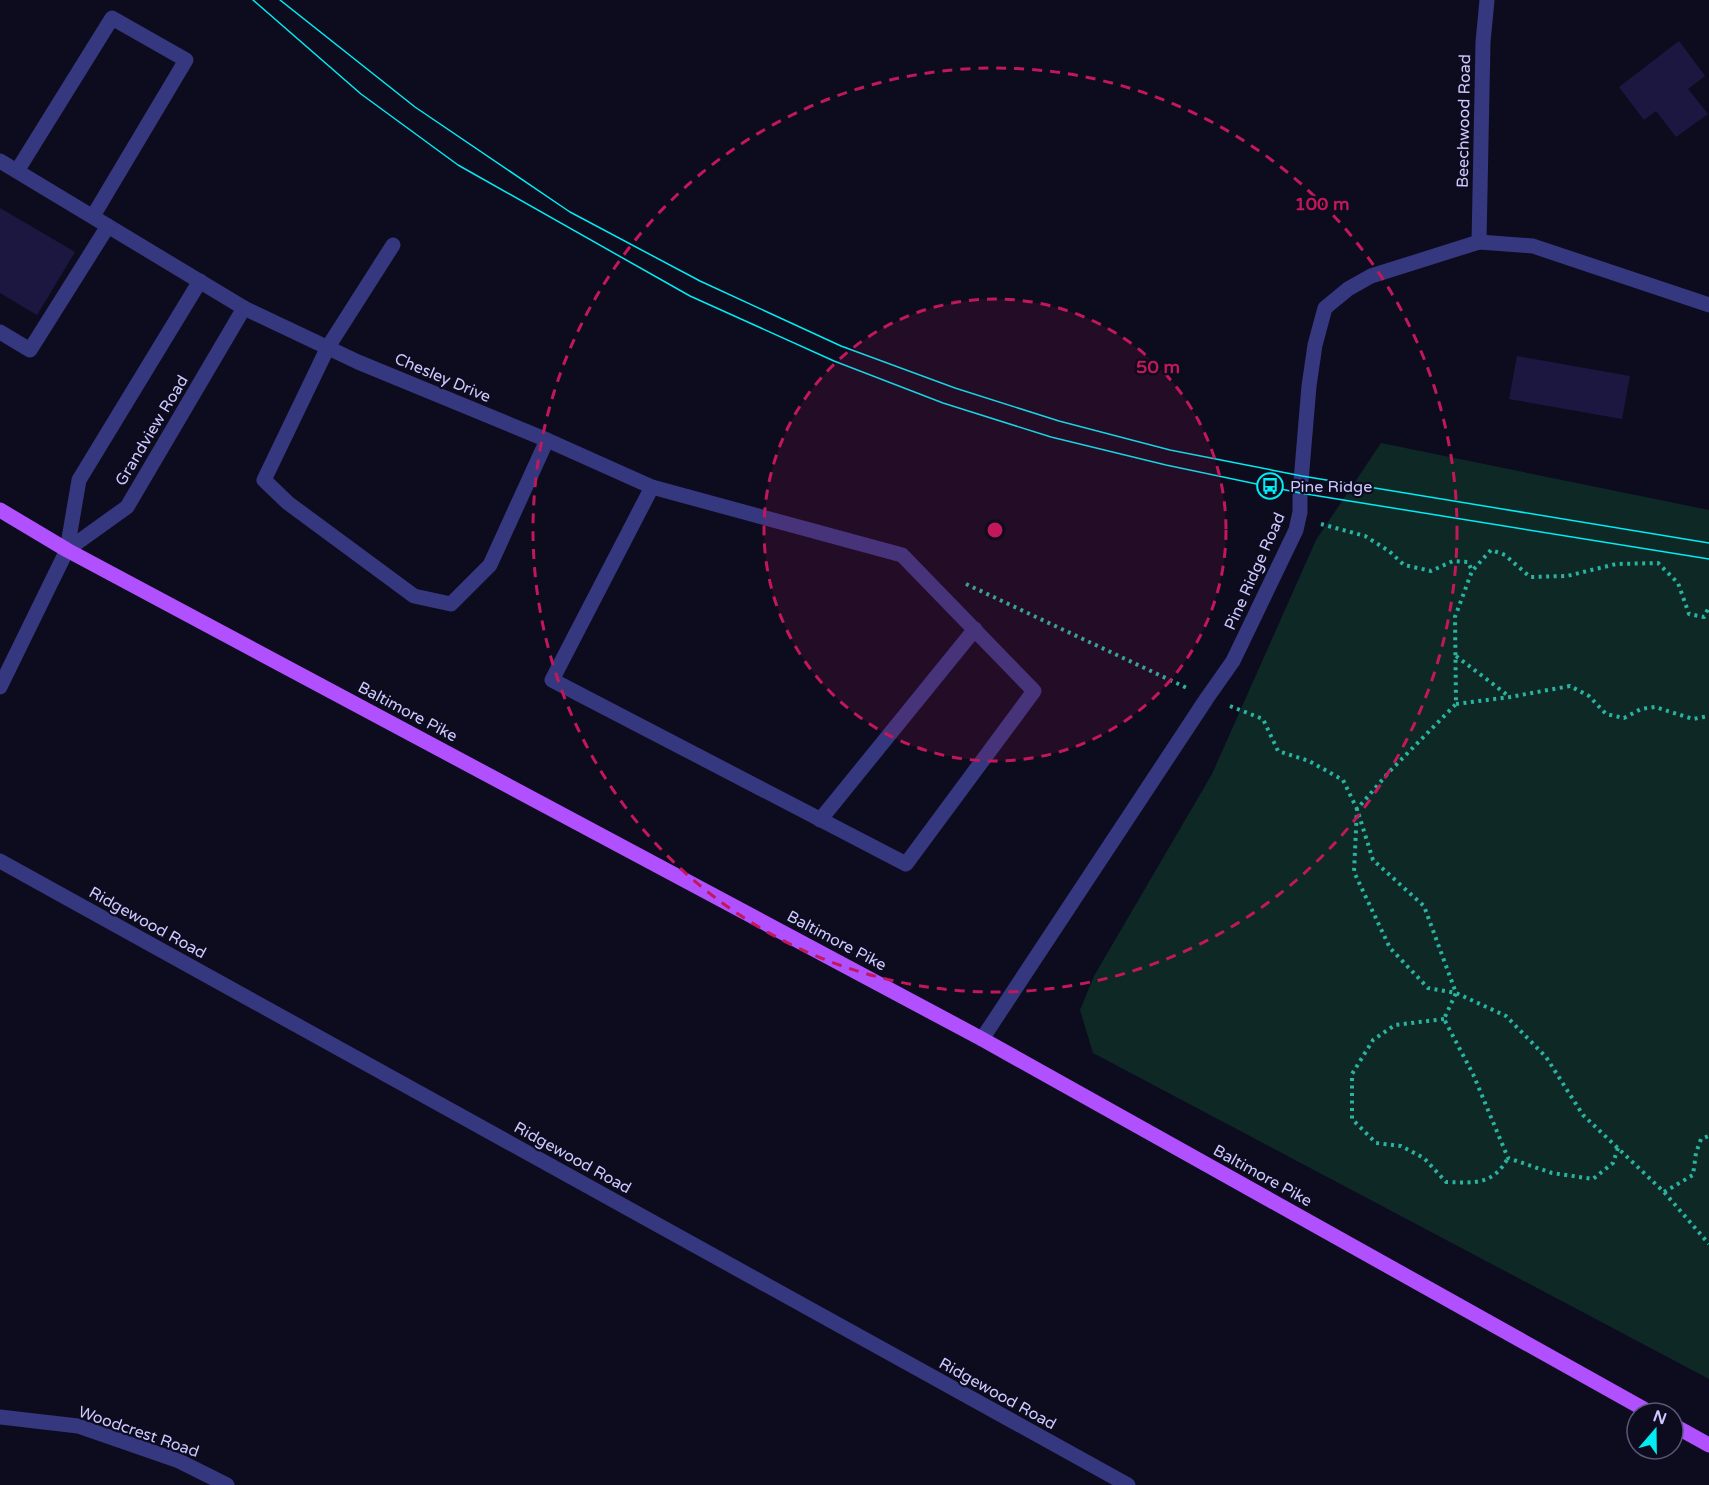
<svg xmlns="http://www.w3.org/2000/svg" width="1709" height="1485" viewBox="0 0 1709 1485" font-family="'Varela Round',sans-serif">
  <style>
    .green { fill: #0e2826 }
    .building { fill: #1c1740 }
    .lines { fill: none; stroke-linecap: round; stroke-linejoin: round }
    .path { stroke: #29b3a0; stroke-width: 4; stroke-dasharray: 3 4.5; stroke-linecap: butt }
    .minor { stroke: #35377f; stroke-width: 15 }
    .major { stroke: #b150ff; stroke-width: 15 }
    .tram { stroke: #00edf4; stroke-width: 1.5 }
    .ring { fill: none; stroke: #c2185b; stroke-width: 3; stroke-dasharray: 10 8 }
    .labels { text-anchor: middle; stroke-width: 4.5; stroke-linejoin: round; paint-order: stroke }
    .street-label { font-size: 16px; fill: #cbc9ff; stroke: #0d0b1e }
    .poi-label { font-size: 16px; fill: #cbc9ff; stroke: #0d0b1e; text-anchor: start }
    .centre { fill: #c2185b; stroke: #0d0b1e; stroke-width: 3 }
    .ring-label { font-size: 18px; text-anchor: middle; font-weight: bold; fill: #c2185b; stroke: #0d0b1e; stroke-width: 4.5; stroke-linejoin: round; paint-order: stroke }
  </style>
  <rect width="100%" height="100%" fill="#0d0b1e"/>
  <polygon class="green" points="1381,443 1709,510 1709,1379 1093,1053 1080,1010 1094,976 1212,774 1316,540"/>
  <g class="building">
    <polygon points="1679,41 1705,76 1688,89 1708,114 1676,137 1656,111 1644,120 1619,87"/>
    <polygon points="0,208 75,252 37,315 0,293"/>
    <polygon points="1517,356 1630,376 1622,419 1509,399"/>
  </g>
  <g class="lines">
    <g class="path">
      <polyline points="1321,524 1365,536 1389,551 1404,565 1431,571 1453,561 1468,562 1472,571"/>
      <polyline points="966,584 1187,688"/>
      <polyline points="1456,656 1510,697"/>
      <polyline points="1456,704 1510,697 1570,686 1589,696 1606,714 1624,718 1641,709 1655,707 1693,719 1709,716"/>
      <polyline points="1230,706 1263,719 1278,751 1309,761 1343,780 1357,809 1373,860 1424,906 1456,993 1506,1016 1546,1057 1583,1115 1664,1192 1709,1244"/>
      <path d="M1444,1019l-49,6 -22,15 -21,34v45l24,24 25,3 23,12 22,24c29,1 47,3 62,-24"/>
      <polyline points="1618,1148 1613,1163 1593,1179 1552,1173 1508,1158 1473,1074 1444,1019 1456,993 1428,988 1390,948 1354,872 1357,809 1390,771 1456,704 1455,617 1472,571 1491,550 1505,555 1530,577 1567,576 1616,564 1658,563 1678,583 1689,614 1704,617 1709,607"/>
      <polyline points="1664,1192 1693,1175 1696,1153 1701,1139 1709,1136"/>
    </g>
    <g class="minor">
      <polyline points="0,161 244,308 358,362 547,440 652,487 902,555 1034,691 906,864 552,680 652,487"/>
      <polyline points="17,171 112,18 186,60 93,216"/>
      <polyline points="1479,242 1483,42 1487,0"/>
      <polyline points="393,245 328,347 264,480 288,503 414,596 451,604 490,565 547,440"/>
      <polyline points="0,332 30,350 108,226"/>
      <polyline points="67,550 127,507 244,308"/>
      <polyline points="0,687 67,550 79,480 200,281"/>
      <polyline points="820,820 975,629"/>
      <polyline points="0,861 1128,1485"/>
      <polyline points="982,1039 1207,698 1233,661 1296,530 1300,512 1300,493 1309,386 1315,345 1325,308 1348,289 1371,276 1479,242 1533,246 1709,305"/>
      <polyline points="0,1417 78,1426 179,1461 227,1485"/>
    </g>
    <g class="major">
      <polyline points="0,510 67,550 982,1039 1651,1413"/>
      <polyline points="1673,1425 1709,1445"/>
    </g>
    <g class="tram">
      <polyline points="253,0 361,94 458,165 690,296 834,361 943,403 1051,437 1166,465 1300,493 1709,559"/>
      <polyline points="280,0 415,107 570,212 700,281 841,346 955,388 1059,421 1170,450 1302,476 1709,543"/>
    </g>
  </g>
  <circle cx="995" cy="530" r="231" fill="#c2185b" fill-opacity=".12"/>
  <g class="ring">
    <circle cx="995" cy="530" r="231"/>
    <circle cx="995" cy="530" r="462"/>
  </g>
  <defs>
    <g id="bus-ring" transform="scale(1.35)"><circle r="9.5" fill="#0d0b1e" stroke="#00edf4" stroke-width="1.5"/><path d="M-5-6H5V4H4V6H2V4H-2V6H-4V4H-5ZM-3.5-4V0h7V-4ZM-3.5 1.2v1.5H-2V1.2ZM2 1.2v1.5H3.5V1.2Z" fill="#00edf4"/></g>
  </defs>
  <g fill-rule="evenodd">
    <use href="#bus-ring" x="1270" y="486"/>
  </g>
  <g class="labels">
    <g class="street-label">
      <text transform="translate(1463 121) rotate(-89)" y="6">Beechwood Road</text>
      <text transform="translate(443 377) rotate(23)" y="6">Chesley Drive</text>
      <text transform="translate(151 430) rotate(-59)" y="6">Grandview Road</text>
      <text transform="translate(1254 571) rotate(-66)" y="6">Pine Ridge Road</text>
      <text transform="translate(408 711) rotate(28)" y="6">Baltimore Pike</text>
      <text transform="translate(148 922) rotate(29)" y="6">Ridgewood Road</text>
      <text transform="translate(837 940) rotate(28)" y="6">Baltimore Pike</text>
      <text transform="translate(573 1157) rotate(29)" y="6">Ridgewood Road</text>
      <text transform="translate(1263 1175) rotate(29)" y="6">Baltimore Pike</text>
      <text transform="translate(998 1393) rotate(29)" y="6">Ridgewood Road</text>
      <text transform="translate(139 1431) rotate(19)" y="6">Woodcrest Road</text>
    </g>
    <g class="poi-label">
      <text x="1290" y="492">Pine Ridge</text>
    </g>
  </g>
  <circle cx="995" cy="530" r="9" class="centre"/>
  <g class="ring-label">
    <text x="1322" y="210">100 m</text>
    <text x="1158" y="373">50 m</text>
  </g>
  <g transform="translate(1655 1431) rotate(20)"><circle r="28" fill="#0d0b1e" stroke="#595778" stroke-width="1.5"/>
  <path d="M0-4.5L10 22L0 15L-10 22Z" fill="#00edf4"/>
  <text y="-9" font-size="16" font-weight="bold" text-anchor="middle" fill="#cbc9ff">N</text>
  </g>
</svg>
